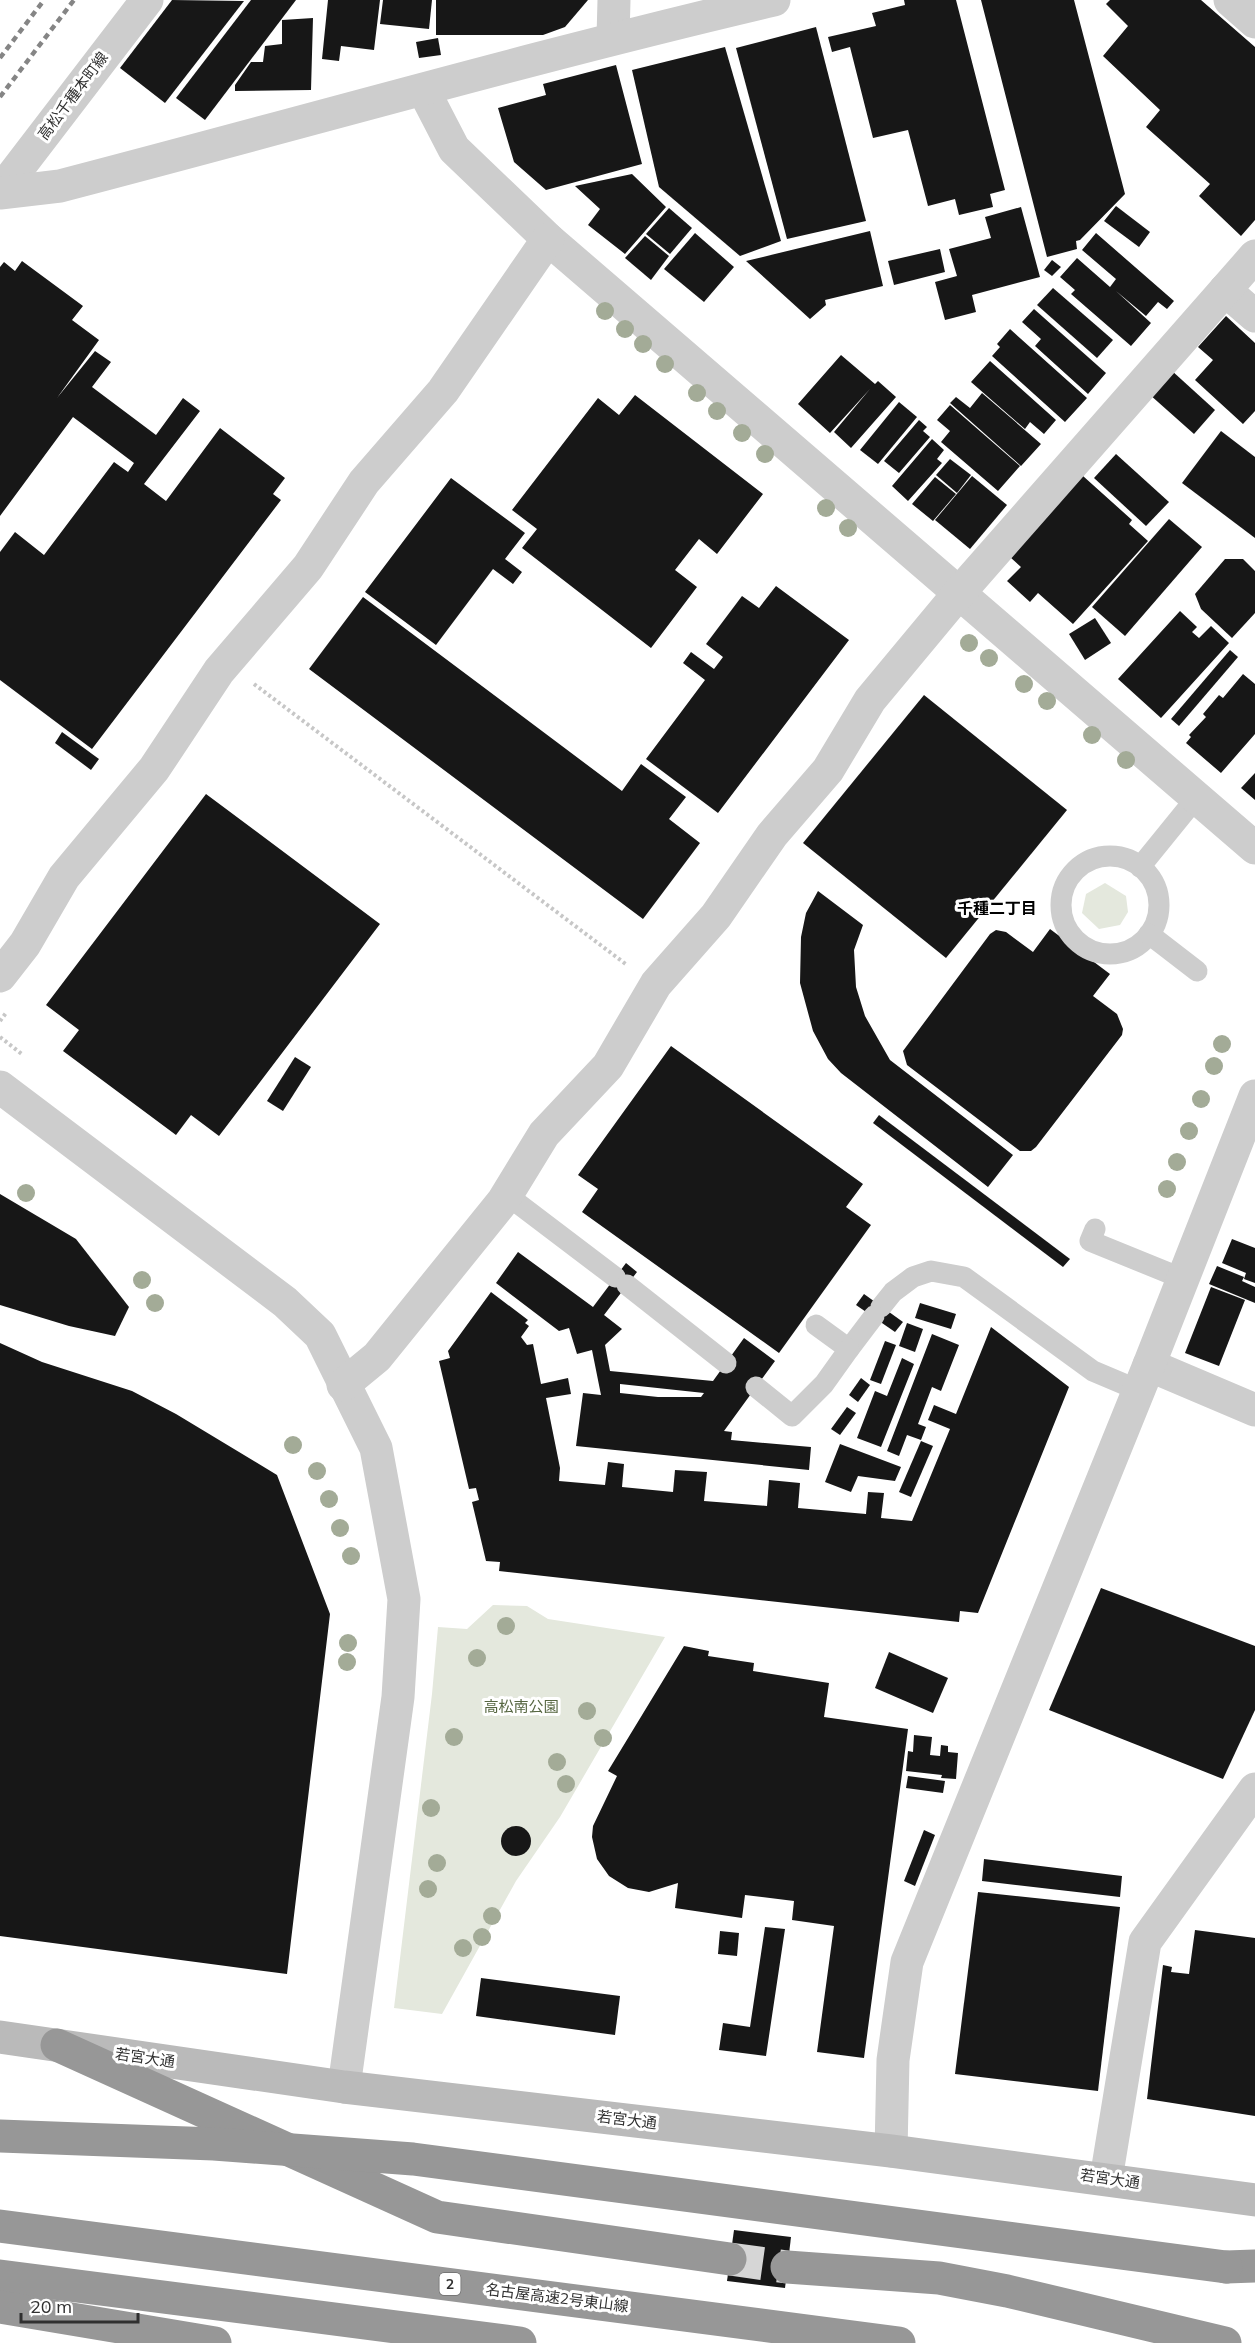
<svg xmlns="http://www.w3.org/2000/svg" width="1255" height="2343" viewBox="0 0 1255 2343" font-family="Mulish,'Noto Sans JP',sans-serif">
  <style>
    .green { fill: #e4e8dd }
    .building { fill: #171717; fill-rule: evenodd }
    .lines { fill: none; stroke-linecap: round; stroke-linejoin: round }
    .highway-tunnel { stroke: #d6d6d6; stroke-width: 33; stroke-dasharray: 33 16; stroke-linecap: butt }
    .path { stroke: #c7c7c7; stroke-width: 4; stroke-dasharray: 3 3; stroke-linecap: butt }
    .lane { stroke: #cdcdcd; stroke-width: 21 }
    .street { stroke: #cdcdcd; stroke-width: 33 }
    .secondary { stroke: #bababa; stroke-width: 33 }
    .highway { stroke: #979797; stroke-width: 33 }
    .rail { stroke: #858585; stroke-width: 4.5; stroke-dasharray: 6 4.5; stroke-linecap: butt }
    .highway-bridge { stroke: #979797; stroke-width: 33 }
    .tree { fill: #a3ab97 }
    .labels { text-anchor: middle; stroke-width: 6; stroke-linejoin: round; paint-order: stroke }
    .shield { fill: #fff; stroke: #6e6e6e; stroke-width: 1.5 }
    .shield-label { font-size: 14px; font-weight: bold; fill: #303030 }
    .street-label { font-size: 15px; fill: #303030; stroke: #fff }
    .park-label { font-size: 15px; fill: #576742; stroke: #fff }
    .neighbourhood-label { font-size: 16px; font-weight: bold; fill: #000; stroke: #fff }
  </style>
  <rect width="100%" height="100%" fill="#fff"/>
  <g class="green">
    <polygon points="1105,883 1126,896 1128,912 1120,925 1099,929 1082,913 1086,894"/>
    <polygon points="493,1605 527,1606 548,1619 665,1637 560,1817 516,1881 442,2014 394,2008 432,1694 438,1627 467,1629"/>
  </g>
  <g class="building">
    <polygon points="172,0 244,1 165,103 120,68"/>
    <polygon points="251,0 296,0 205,120 176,98"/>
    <polygon points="328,0 380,0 374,50 341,46 339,61 322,59"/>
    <polygon points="383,0 432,0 429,29 380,24"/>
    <polygon points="436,0 588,0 565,27 543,35 436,35"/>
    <polygon points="904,0 956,0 1005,190 990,194 993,207 959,215 955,199 928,206 908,130 873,138 850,47 832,52 828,37 876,26 872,13 905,5"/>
    <polygon points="981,0 1074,0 1125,194 1080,240 1076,241 1077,249 1047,257"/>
    <polygon points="1110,0 1201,0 1255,47 1255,220 1241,236 1199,196 1210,184 1146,127 1160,110 1103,56 1128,26 1106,4"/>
    <polygon points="313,18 311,90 235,91 235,85 251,62 263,62 265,46 282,44 282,20"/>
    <polygon points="816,27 866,221 787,239 736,48"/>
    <polygon points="438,38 441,55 419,58 416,42"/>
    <polygon points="725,47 781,241 740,256 659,187 632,70"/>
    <polygon points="616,65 642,164 546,190 514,162 498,108 546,95 543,84"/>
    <polygon points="632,174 666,207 625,254 588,225 600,209 575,186"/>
    <polygon points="1116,206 1150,232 1139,247 1104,221"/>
    <polygon points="1021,207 1040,277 972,295 976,312 945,320 935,282 957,276 949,249 991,238 985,217"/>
    <polygon points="669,208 692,228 670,254 646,234"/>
    <polygon points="870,231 883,286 825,300 826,305 810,319 746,261"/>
    <polygon points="695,233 734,267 704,302 664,269"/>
    <polygon points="1096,233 1174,301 1167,309 1158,302 1146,316 1116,291 1151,323 1131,346 1071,294 1075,290 1060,277 1077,258 1110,287 1116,279 1082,250"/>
    <polygon points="645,236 669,256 651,280 625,258"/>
    <polygon points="940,249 945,272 894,285 888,261"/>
    <polygon points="1052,260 1061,267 1052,276 1044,270"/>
    <polygon points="22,261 83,306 72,320 99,340 57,398 95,351 111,362 92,387 156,435 183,398 200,411 144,484 166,501 220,428 285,478 273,494 281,500 92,749 0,680 0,552 15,532 44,555 114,462 128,472 134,463 73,417 0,516 0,267 4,262 15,271"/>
    <polygon points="1053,288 1113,340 1097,358 1037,305"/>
    <polygon points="1034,309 1106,373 1088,394 1035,346 1041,339 1022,322"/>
    <polygon points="1226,316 1255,343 1255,411 1243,424 1195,380 1213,360 1198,347"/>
    <polygon points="1010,329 1087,398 1065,422 992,356 1000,347 997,344"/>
    <polygon points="841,355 875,384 878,381 896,397 851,448 834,432 870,389 830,433 798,404"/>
    <polygon points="990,361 1056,420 1044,434 1030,422 1025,429 971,382"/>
    <polygon points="1171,370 1215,410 1194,434 1149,394"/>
    <polygon points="982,393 1041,444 1021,466 950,403 956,397 970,408"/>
    <polygon points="635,395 763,494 717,554 699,539 675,570 697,587 651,648 522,548 537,529 512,510 598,398 619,415"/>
    <polygon points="899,402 917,417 878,464 860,450"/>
    <polygon points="950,405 1020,466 998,491 941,442 950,431 937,420"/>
    <polygon points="919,420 927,427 923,431 930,437 899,473 884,461"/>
    <polygon points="1221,431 1255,457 1255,538 1182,483"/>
    <polygon points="932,439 944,450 937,459 942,463 908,501 892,486"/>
    <polygon points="1116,454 1169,502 1146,526 1094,478"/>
    <polygon points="950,459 971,475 957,493 936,475"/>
    <polygon points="972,476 1007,505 970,549 935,520"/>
    <polygon points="1083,476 1132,520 1129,524 1148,541 1073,624 1038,593 1030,602 1007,581 1021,567 1010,557"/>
    <polygon points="935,477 956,494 933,521 912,504"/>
    <polygon points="451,478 525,533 505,559 522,572 513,584 493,569 436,645 365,592"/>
    <polygon points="1169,519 1202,547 1125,636 1092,607"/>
    <polygon points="1225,559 1243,559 1255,571 1255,613 1232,638 1201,609 1195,594"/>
    <polygon points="776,586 849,640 718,813 646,759 705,680 683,663 691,652 714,669 723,657 706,644 742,596 759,608"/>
    <polygon points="363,597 622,791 641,764 686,797 669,819 700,843 643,919 309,669"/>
    <polygon points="1180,611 1197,627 1192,632 1199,638 1211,626 1229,643 1161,718 1118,679"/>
    <polygon points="1095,618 1111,643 1085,660 1069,634"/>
    <polygon points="1230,650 1238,657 1179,726 1171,719"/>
    <polygon points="1243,674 1255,684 1255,734 1221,773 1186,743 1191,737 1189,735 1206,717 1203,714 1219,695 1223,698"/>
    <polygon points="924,695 1067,810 946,958 803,843"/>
    <polygon points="62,732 99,759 91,770 55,743"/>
    <polygon points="1255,773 1255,800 1241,788"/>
    <polygon points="206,794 380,924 219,1136 191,1115 176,1135 63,1051 79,1030 46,1005"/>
    <polygon points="818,891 863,925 854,950 856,987 865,1016 890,1060 1013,1155 988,1187 841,1073 828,1059 813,1031 800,983 801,937 806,913"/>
    <polygon points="1050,929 1110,974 1093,996 1117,1014 1123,1029 1122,1035 1036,1147 1031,1151 1020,1151 907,1065 903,1051 990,934 996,930 1006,932 1033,952"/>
    <polygon points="671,1046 863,1184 846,1207 871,1225 779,1353 582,1212 598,1189 578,1175"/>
    <polygon points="295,1057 311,1067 283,1111 267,1101"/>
    <polygon points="879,1115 1070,1259 1063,1267 873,1123"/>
    <polygon points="0,1194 76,1239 129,1307 115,1336 69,1326 0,1305"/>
    <polygon points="1232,1239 1255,1248 1255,1283 1244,1279 1246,1273 1222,1263"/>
    <path d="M518,1252l75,55 33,-44 11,9 -33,43 18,14 -17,16 5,26 103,10 31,-43 31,23 -51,70 8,1 -1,8 80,7 -2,23 -233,-24 7,-53 18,2 -9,-45 -15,4 -8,-26 -10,3 -63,-48zM620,1384l84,9 -3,4h-43l-38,-4z"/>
    <polygon points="1217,1266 1244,1277 1242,1281 1255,1287 1255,1303 1209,1284"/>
    <polygon points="1211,1287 1245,1300 1219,1366 1185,1353"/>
    <polygon points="491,1292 528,1320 525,1323 529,1326 521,1337 527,1345 533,1344 541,1384 568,1378 571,1394 546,1398 560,1468 559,1481 605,1485 608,1462 624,1464 622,1487 673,1492 675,1470 707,1472 704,1501 767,1506 769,1480 800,1483 798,1508 866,1514 868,1492 884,1493 881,1518 912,1521 950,1429 928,1420 934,1405 956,1414 991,1327 1069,1387 978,1613 960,1611 959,1622 499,1571 500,1562 486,1561 472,1502 479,1500 476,1488 469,1489 439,1361 450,1358 448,1351"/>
    <polygon points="864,1294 903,1322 895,1332 856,1305"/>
    <polygon points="920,1303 956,1314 951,1329 915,1318"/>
    <polygon points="907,1323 923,1329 915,1352 899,1346"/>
    <polygon points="932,1334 959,1345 941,1391 932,1387 918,1424 926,1427 921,1440 907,1435 899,1456 887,1451"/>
    <polygon points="885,1341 896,1345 881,1384 870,1380"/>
    <polygon points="0,1343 42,1362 132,1391 176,1414 277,1475 330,1614 287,1974 0,1936"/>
    <polygon points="902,1358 914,1364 881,1447 857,1438 875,1391 887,1396"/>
    <polygon points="861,1378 870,1385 858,1402 849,1395"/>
    <polygon points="847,1407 856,1413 840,1435 831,1429"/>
    <polygon points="921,1441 933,1446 911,1497 899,1492"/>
    <polygon points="840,1444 901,1467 895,1481 858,1476 851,1492 825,1482"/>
    <polygon points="1101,1588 1255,1646 1255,1710 1223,1779 1049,1710"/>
    <polygon points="684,1646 709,1651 708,1656 754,1663 753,1671 829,1683 824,1717 908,1729 864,2058 817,2052 834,1926 792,1920 794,1901 745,1895 742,1918 675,1908 678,1883 649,1892 628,1888 609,1876 597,1859 592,1837 593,1826 617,1776 608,1771"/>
    <polygon points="889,1652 948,1678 933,1713 875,1688"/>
    <polygon points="914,1735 932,1737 930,1755 940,1756 941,1745 948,1746 948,1752 958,1753 956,1779 941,1778 942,1775 906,1771 908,1751 913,1752"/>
    <polygon points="908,1776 945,1781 943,1793 906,1788"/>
    <circle cx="516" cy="1841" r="15"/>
    <polygon points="924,1830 935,1835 915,1886 904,1881"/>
    <polygon points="984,1859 1122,1876 1120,1897 982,1881"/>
    <polygon points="978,1892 1120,1907 1098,2091 955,2074"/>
    <polygon points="765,1927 785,1929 766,2056 719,2050 723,2023 750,2027"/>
    <polygon points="1195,1930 1255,1938 1255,2116 1147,2099 1163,1965 1172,1967 1171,1972 1189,1974"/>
    <polygon points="720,1931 739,1933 737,1956 718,1954"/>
    <polygon points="481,1978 620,1996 615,2035 476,2016"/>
    <polygon points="734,2230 791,2237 785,2288 727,2281"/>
  </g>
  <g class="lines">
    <polyline class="highway-tunnel" points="730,2259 787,2267"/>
    <g class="path">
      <polyline points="254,684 627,965"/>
      <polyline points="0,1021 6,1013"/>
      <polyline points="0,1037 23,1055"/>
    </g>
    <g class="lane">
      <circle cx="1110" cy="905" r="49"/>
      <polyline points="1140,867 1196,798"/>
      <polyline points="1149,934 1197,971"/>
      <polyline points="507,1195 615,1277"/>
      <polyline points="1095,1229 1090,1241 1181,1278"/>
      <polyline points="627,1285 726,1363"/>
      <polyline points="881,1307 893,1292 913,1277 931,1271 964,1277 1093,1371 1138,1390"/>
      <polyline points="816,1325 849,1349 874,1316"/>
      <polyline points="756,1387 792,1416 824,1384 849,1349"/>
    </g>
    <g class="street">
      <polyline points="1230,0 1255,22"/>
      <polyline points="613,38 614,0"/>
      <polyline points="424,91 454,149 548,239 1255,848"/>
      <polyline points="0,192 147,0"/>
      <path d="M0,193l60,-7c238,-62 475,-130 714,-186"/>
      <polyline points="1225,290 1255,316"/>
      <polyline points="0,976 25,944 64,877 154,769 219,671 308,567 364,482 443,391 548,239"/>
      <polyline points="0,1087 285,1302 320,1335 376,1448 404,1599 398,1697 344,2087"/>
      <polyline points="1149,1365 1255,1410"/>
      <polyline points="343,1385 377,1357 503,1201 544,1134 608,1066 656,984 716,916 772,835 828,770 870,700 959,593 1255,256"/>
      <polyline points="891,2151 893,2060 907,1962 1149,1365 1255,1096"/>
      <polyline points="1106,2179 1145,1942 1255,1789"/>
    </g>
    <polyline class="secondary" points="0,2037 344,2087 891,2151 1255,2200"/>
    <g class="highway">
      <polyline points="57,2045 437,2217 730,2259"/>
      <polyline points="0,2226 899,2343"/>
      <polyline points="787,2267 939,2278 1007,2291 1225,2343"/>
      <polyline points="1226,2267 1255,2266"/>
      <polyline points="0,2276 520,2343"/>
      <polyline points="0,2307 215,2343"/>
    </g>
    <g class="rail">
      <polyline points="0,58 44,0"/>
      <polyline points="0,97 74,0"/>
    </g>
    <polyline class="highway-bridge" points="0,2136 214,2144 413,2159 1226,2267"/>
  </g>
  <g class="tree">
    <circle cx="605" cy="311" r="9"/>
    <circle cx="625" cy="329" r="9"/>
    <circle cx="643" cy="344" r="9"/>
    <circle cx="665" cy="364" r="9"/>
    <circle cx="697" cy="393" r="9"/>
    <circle cx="717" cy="411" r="9"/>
    <circle cx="742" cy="433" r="9"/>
    <circle cx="765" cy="454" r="9"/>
    <circle cx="826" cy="508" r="9"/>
    <circle cx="848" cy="528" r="9"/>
    <circle cx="969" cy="643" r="9"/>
    <circle cx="989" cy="658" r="9"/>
    <circle cx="1024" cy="684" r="9"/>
    <circle cx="1047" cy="701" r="9"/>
    <circle cx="1092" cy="735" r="9"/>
    <circle cx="1126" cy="760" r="9"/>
    <circle cx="1222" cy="1044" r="9"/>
    <circle cx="1214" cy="1066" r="9"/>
    <circle cx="1201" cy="1099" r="9"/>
    <circle cx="1189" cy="1131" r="9"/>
    <circle cx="1177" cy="1162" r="9"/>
    <circle cx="1167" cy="1189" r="9"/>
    <circle cx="26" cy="1193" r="9"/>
    <circle cx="142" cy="1280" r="9"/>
    <circle cx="155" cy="1303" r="9"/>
    <circle cx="293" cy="1445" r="9"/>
    <circle cx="317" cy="1471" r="9"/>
    <circle cx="329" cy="1499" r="9"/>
    <circle cx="340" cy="1528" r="9"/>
    <circle cx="351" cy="1556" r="9"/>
    <circle cx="506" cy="1626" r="9"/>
    <circle cx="348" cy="1643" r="9"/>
    <circle cx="477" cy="1658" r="9"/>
    <circle cx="347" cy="1662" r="9"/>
    <circle cx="587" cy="1711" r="9"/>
    <circle cx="454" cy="1737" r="9"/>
    <circle cx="603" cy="1738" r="9"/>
    <circle cx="557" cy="1762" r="9"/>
    <circle cx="566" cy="1784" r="9"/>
    <circle cx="431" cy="1808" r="9"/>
    <circle cx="437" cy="1863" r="9"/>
    <circle cx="428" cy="1889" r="9"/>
    <circle cx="492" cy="1916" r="9"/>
    <circle cx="482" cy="1937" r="9"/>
    <circle cx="463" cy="1948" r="9"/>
  </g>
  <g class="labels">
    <rect class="shield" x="439.5" y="2273" width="21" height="22" rx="4.5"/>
    <g class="shield-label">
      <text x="450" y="2289">2</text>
    </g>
    <g class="street-label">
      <text transform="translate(73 96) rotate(-53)" y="5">高松千種本町線</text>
      <text transform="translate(145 2058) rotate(8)" y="5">若宮大通</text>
      <text transform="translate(627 2120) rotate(7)" y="5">若宮大通</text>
      <text transform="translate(1110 2179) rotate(8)" y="5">若宮大通</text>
      <text transform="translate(557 2298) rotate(7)" y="5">名古屋高速2号東山線</text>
    </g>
    <g class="park-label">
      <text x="521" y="1712">高松南公園</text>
    </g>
    <g class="neighbourhood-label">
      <text x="997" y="914">千種二丁目</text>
    </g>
  </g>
  <path d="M21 2313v9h117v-9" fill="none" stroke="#303030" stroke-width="3"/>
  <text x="30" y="2313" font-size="18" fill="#303030" stroke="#ffffff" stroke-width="4.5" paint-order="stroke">20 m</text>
</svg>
